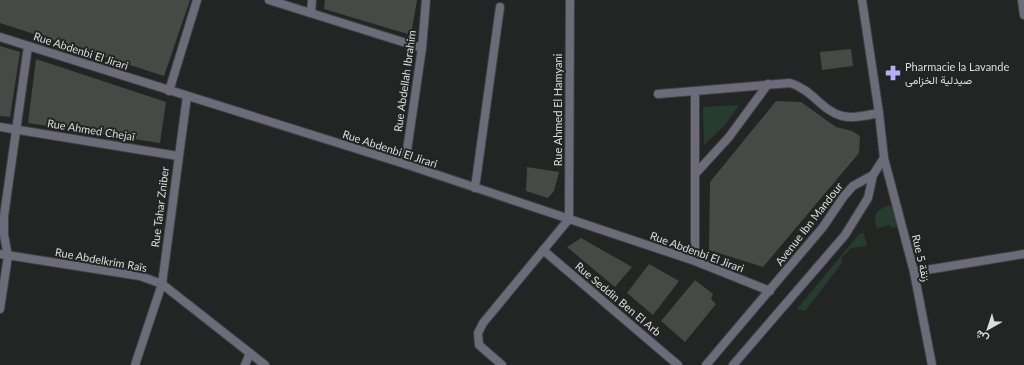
<svg xmlns="http://www.w3.org/2000/svg" width="1024" height="365" viewBox="0 0 1024 365" font-family="Lato,Vazirmatn,sans-serif">
  <style>
    .green { fill: #263c2f }
    .building { fill: #464a47 }
    .lines { fill: none; stroke-linecap: round; stroke-linejoin: round }
    .pedestrian-casing { stroke: #404241; stroke-width: 10 }
    .minor-casing { stroke: #404241; stroke-width: 10 }
    .tertiary-casing { stroke: #404241; stroke-width: 10 }
    .pedestrian { stroke: #6d6b7a; stroke-width: 8 }
    .minor { stroke: #6d6b7a; stroke-width: 8 }
    .tertiary { stroke: #6d6b7a; stroke-width: 8 }
    .labels { text-anchor: middle; stroke-width: 4; stroke-linejoin: round; paint-order: stroke }
    .street-label { font-size: 11px; fill: #dbdddc; stroke: #222523 }
    .poi-label { font-size: 11px; fill: #dbdddc; stroke: #222523; text-anchor: start }
  </style>
  <rect width="100%" height="100%" fill="#222523"/>
  <g class="green">
    <polygon points="739,105 724,126 704,145 703,107"/>
    <path d="M889,205l6,6 5,15 -9,2 -1,-3 -13,3c-4,-13 -1,-18 12,-23z"/>
    <polygon points="860,233 864,234 867,246 851,248 841,258 842,263 805,311 797,309"/>
  </g>
  <g class="building">
    <polygon points="0,0 190,0 164,76 0,23"/>
    <polygon points="325,0 417,0 411,35 324,9"/>
    <polygon points="0,46 20,52 10,117 0,116"/>
    <polygon points="851,49 853,66 822,70 820,52"/>
    <polygon points="36,59 166,102 160,143 28,123"/>
    <polygon points="776,101 801,102 836,127 852,131 860,136 859,153 763,267 709,250 710,182"/>
    <polygon points="527,167 559,172 554,191 548,198 526,191"/>
    <polygon points="581,238 632,267 615,287 567,247"/>
    <polygon points="649,264 679,281 653,315 627,293"/>
    <polygon points="695,280 713,294 711,299 716,304 685,342 661,321"/>
  </g>
  <g class="lines">
    <g class="pedestrian-casing">
      <polyline id="pedestrian" points="914,272 1024,254"/>
    </g>
    <g class="minor-casing">
      <g id="minor">
        <polyline points="269,0 422,48"/>
        <polyline points="1022,0 1024,15"/>
        <polyline points="311,13 312,0"/>
        <polyline points="0,37 405,164 695,261 770,291"/>
        <polyline points="169,91 197,0"/>
        <path d="M658,94l132,-11c22,6 32,28 52,33 13,3 25,-1 37,-3"/>
        <polyline points="0,127 178,156"/>
        <polyline points="884,158 914,272 932,365"/>
        <polyline points="405,164 422,48 426,0"/>
        <polyline points="697,172 729,137 768,84"/>
        <polyline points="475,188 500,7"/>
        <polyline points="543,250 678,365"/>
        <polyline points="0,254 140,276 162,284 265,365"/>
        <polyline points="695,261 695,91"/>
        <polyline points="0,309 8,256 4,235 4,216 28,46"/>
        <polyline points="135,365 162,284 187,96"/>
        <polyline points="245,365 250,353"/>
        <polyline points="502,365 479,345 478,333 483,323 569,219 570,0"/>
      </g>
    </g>
    <g class="tertiary-casing">
      <g id="tertiary">
        <polyline points="706,365 823,227 844,196 853,186 873,175"/>
        <polyline points="733,365 845,235 868,198 873,175 884,158 879,113 862,0"/>
      </g>
    </g>
    <use href="#pedestrian" class="pedestrian"/>
    <use href="#minor" class="minor"/>
    <use href="#tertiary" class="tertiary"/>
  </g>
  <defs>
    <g id="pharmacy-bare" transform="scale(1.2)"><path d="M-2-6h4v4h4v4h-4v4h-4v-4h-4v-4h4Z" fill="#b8abf7" stroke="#222523" stroke-width="2.5" paint-order="stroke"/></g>
  </defs>
  <g fill-rule="evenodd">
    <use href="#pharmacy-bare" x="893" y="73"/>
  </g>
  <g class="labels">
    <g class="street-label">
      <text transform="translate(81 51) rotate(18)" y="4">Rue Abdenbi El Jirari</text>
      <text transform="translate(405 81) rotate(-82)" y="4">Rue Abdellah Ibrahim</text>
      <text transform="translate(558 110) rotate(-90)" y="4">Rue Ahmed El Hamyani</text>
      <text transform="translate(91 130) rotate(9)" y="4">Rue Ahmed Chejaï</text>
      <text transform="translate(390 149) rotate(18)" y="4">Rue Abdenbi El Jirari</text>
      <text transform="translate(160 207) rotate(-83)" y="4">Rue Tahar Zniber</text>
      <text transform="translate(809 224) rotate(-52)" y="4">Avenue Ibn Mandour</text>
      <text transform="translate(697 252) rotate(20)" y="4">Rue Abdenbi El Jirari</text>
      <text transform="translate(921 258) rotate(77)" y="4">Rue 5 زنقة</text>
      <text transform="translate(101 260) rotate(10)" y="4">Rue Abdelkrim Raïs</text>
      <text transform="translate(618 299) rotate(40)" y="4">Rue Seddin Ben El Arb</text>
    </g>
    <g class="poi-label">
      <text x="905" y="71">Pharmacie la Lavande<tspan x="905" dy="13">صيدلية الخزامى</tspan></text>
    </g>
  </g>
  <g transform="translate(988 329) rotate(219)" stroke="#222523" stroke-width="3" paint-order="stroke">
  <path d="M0-3L7 15L0 10L-7 15Z" fill="#dbdddc"/>
  <text y="-6" font-size="11" font-weight="bold" text-anchor="middle" fill="#dbdddc">ش</text>
  </g>
</svg>
